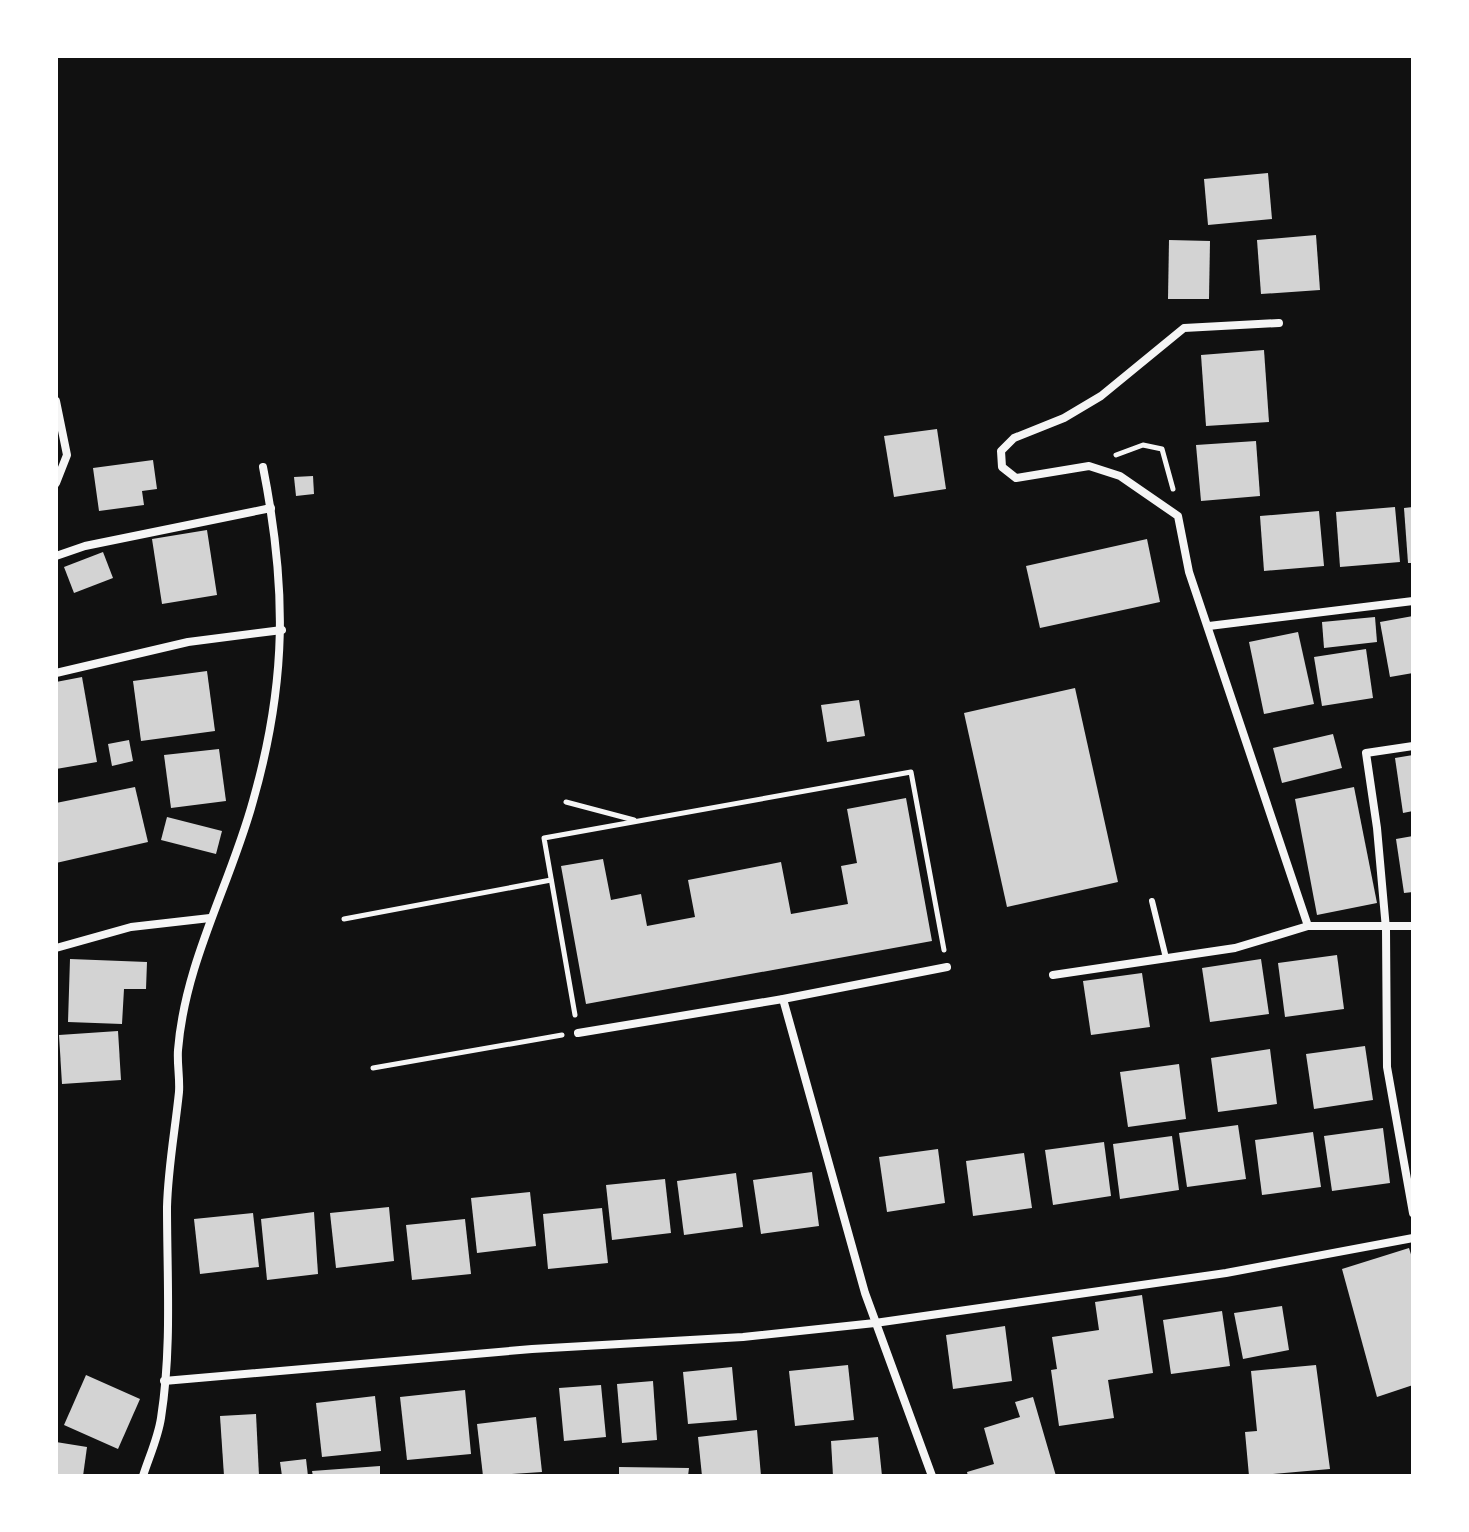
<svg xmlns="http://www.w3.org/2000/svg" width="1469" height="1532" viewBox="0 0 1469 1532" font-family="Inter,sans-serif">
  <style>
    .building { fill: #d3d3d3 }
    .lines { fill: none; stroke-linecap: round; stroke-linejoin: round }
    .path { stroke: #f5f5f5; stroke-width: 5 }
    .service { stroke: #f5f5f5; stroke-width: 6 }
    .minor { stroke: #f5f5f5; stroke-width: 8 }
  </style>
  <rect width="100%" height="100%" fill="#111"/>
  <g class="building">
    <polygon points="1268,173 1272,219 1208,225 1204,179"/>
    <polygon points="1316,235 1320,290 1261,294 1257,240"/>
    <polygon points="1169,240 1210,241 1209,299 1168,299"/>
    <polygon points="1264,350 1269,422 1206,426 1201,355"/>
    <polygon points="937,429 946,489 894,497 884,436"/>
    <polygon points="1256,441 1260,496 1201,501 1196,445"/>
    <polygon points="153,460 157,489 142,491 144,505 99,511 93,468"/>
    <polygon points="313,476 314,494 296,496 294,477"/>
    <polygon points="1395,507 1400,562 1340,567 1336,512"/>
    <polygon points="1413,507 1413,563 1408,563 1404,508"/>
    <polygon points="1319,511 1324,566 1264,571 1260,516"/>
    <polygon points="207,530 217,595 162,604 152,539"/>
    <polygon points="1147,539 1160,602 1040,628 1026,566"/>
    <polygon points="103,552 113,578 74,593 64,567"/>
    <polygon points="1413,616 1413,673 1390,677 1380,622"/>
    <polygon points="1375,617 1377,642 1324,648 1322,622"/>
    <polygon points="1298,632 1314,704 1264,714 1249,642"/>
    <polygon points="1366,649 1373,698 1322,706 1314,657"/>
    <polygon points="207,671 215,731 141,741 133,681"/>
    <polygon points="82,677 97,762 56,769 56,682"/>
    <polygon points="1075,688 1118,882 1007,907 964,713"/>
    <polygon points="859,700 865,736 827,742 821,705"/>
    <polygon points="1333,734 1342,768 1282,783 1273,748"/>
    <polygon points="129,740 133,761 112,766 108,744"/>
    <polygon points="219,749 226,801 171,808 164,755"/>
    <polygon points="1413,755 1413,811 1403,813 1395,758"/>
    <polygon points="135,787 148,842 56,863 56,803"/>
    <polygon points="1354,787 1377,903 1317,915 1295,799"/>
    <polygon points="906,798 932,941 586,1004 561,866 603,859 611,900 641,894 647,926 695,917 688,880 781,862 791,914 848,904 841,866 857,863 847,809"/>
    <polygon points="167,817 222,831 216,854 161,840"/>
    <polygon points="1413,836 1413,892 1404,893 1396,839"/>
    <polygon points="1337,955 1344,1009 1285,1017 1278,963"/>
    <polygon points="70,959 147,962 146,989 124,989 122,1024 68,1022"/>
    <polygon points="1261,959 1269,1014 1210,1022 1202,968"/>
    <polygon points="1142,973 1150,1027 1091,1035 1083,981"/>
    <polygon points="118,1031 121,1080 62,1084 59,1035"/>
    <polygon points="1365,1046 1373,1100 1314,1109 1306,1054"/>
    <polygon points="1270,1049 1277,1104 1218,1112 1211,1058"/>
    <polygon points="1179,1064 1186,1119 1128,1127 1120,1072"/>
    <polygon points="1238,1125 1246,1179 1187,1187 1179,1133"/>
    <polygon points="1383,1128 1390,1183 1332,1191 1324,1136"/>
    <polygon points="1313,1132 1321,1187 1262,1195 1255,1140"/>
    <polygon points="1172,1136 1179,1190 1120,1199 1113,1144"/>
    <polygon points="1104,1142 1111,1196 1053,1205 1045,1150"/>
    <polygon points="938,1149 945,1203 887,1212 879,1157"/>
    <polygon points="1024,1153 1032,1208 973,1216 966,1161"/>
    <polygon points="812,1172 819,1226 761,1234 753,1180"/>
    <polygon points="736,1173 743,1227 684,1235 677,1181"/>
    <polygon points="665,1179 671,1233 612,1240 606,1185"/>
    <polygon points="530,1192 536,1246 477,1253 471,1198"/>
    <polygon points="389,1207 394,1261 336,1268 330,1213"/>
    <polygon points="602,1208 608,1263 548,1269 543,1214"/>
    <polygon points="314,1212 318,1274 267,1280 261,1219"/>
    <polygon points="253,1213 259,1267 200,1274 194,1219"/>
    <polygon points="465,1219 471,1274 412,1280 406,1225"/>
    <polygon points="1409,1248 1413,1261 1413,1385 1377,1397 1342,1269"/>
    <polygon points="1142,1295 1153,1373 1108,1380 1114,1418 1059,1426 1051,1370 1057,1369 1052,1337 1099,1330 1095,1302"/>
    <polygon points="1282,1306 1289,1350 1243,1359 1234,1313"/>
    <polygon points="1222,1311 1230,1366 1171,1374 1163,1320"/>
    <polygon points="1005,1326 1012,1381 953,1389 946,1335"/>
    <polygon points="848,1365 854,1420 795,1426 789,1371"/>
    <polygon points="1316,1365 1330,1469 1249,1476 1245,1432 1257,1431 1251,1371"/>
    <polygon points="732,1367 737,1420 688,1424 683,1372"/>
    <polygon points="86,1375 140,1399 118,1449 64,1425"/>
    <polygon points="653,1381 657,1440 622,1443 617,1384"/>
    <polygon points="601,1385 606,1437 564,1441 559,1388"/>
    <polygon points="465,1390 471,1454 407,1460 400,1397"/>
    <polygon points="375,1396 381,1451 322,1457 316,1403"/>
    <polygon points="1033,1397 1056,1476 968,1476 967,1472 994,1464 984,1428 1020,1417 1015,1402"/>
    <polygon points="256,1414 259,1476 224,1476 220,1416"/>
    <polygon points="536,1417 542,1472 483,1476 477,1424"/>
    <polygon points="757,1430 761,1476 702,1476 698,1437"/>
    <polygon points="878,1437 882,1476 833,1476 831,1441"/>
    <polygon points="56,1442 87,1447 83,1476 56,1476"/>
    <polygon points="306,1459 308,1476 282,1476 280,1462"/>
    <polygon points="380,1466 380,1476 313,1476 312,1471"/>
    <polygon points="619,1467 689,1468 688,1476 619,1476"/>
  </g>
  <g class="lines">
    <g class="path">
      <polyline points="1116,455 1143,445 1162,449 1173,489"/>
      <polyline points="566,802 634,820"/>
      <polyline points="344,919 551,880"/>
      <polyline points="575,1015 544,838 911,772 944,950"/>
      <polyline points="373,1068 562,1035"/>
    </g>
    <polyline class="service" points="1152,901 1166,958"/>
    <g class="minor">
      <polyline points="1279,323 1184,328 1101,396 1064,418 1014,438 1001,451 1002,467 1016,478 1089,466 1120,476 1178,516 1189,572 1308,926"/>
      <polyline points="56,401 67,455 56,483"/>
      <polyline points="56,556 85,546 271,508"/>
      <polyline points="1209,626 1413,601"/>
      <polyline points="56,673 188,642 282,630"/>
      <polyline points="1413,746 1366,753 1377,828 1386,929 1387,1067 1413,1213"/>
      <polyline points="56,948 131,927 210,918"/>
      <polyline points="1053,975 1235,948 1308,926 1413,926"/>
      <polyline points="783,999 865,1293 932,1476"/>
      <polyline points="578,1033 783,999 947,967"/>
      <polyline points="164,1381 532,1349 743,1337 875,1323 1226,1273 1413,1238"/>
      <path d="M143,1476c6,-19 15,-38 18,-58 11,-70 6,-141 6,-211 1,-39 8,-76 12,-115 1,-14 -2,-28 -1,-42 7,-88 52,-165 75,-249 34,-119 34,-213 10,-334"/>
    </g>
  </g>
  <rect width="1469" height="1532" fill="none" stroke="#ffffff" stroke-width="116"/>
</svg>
